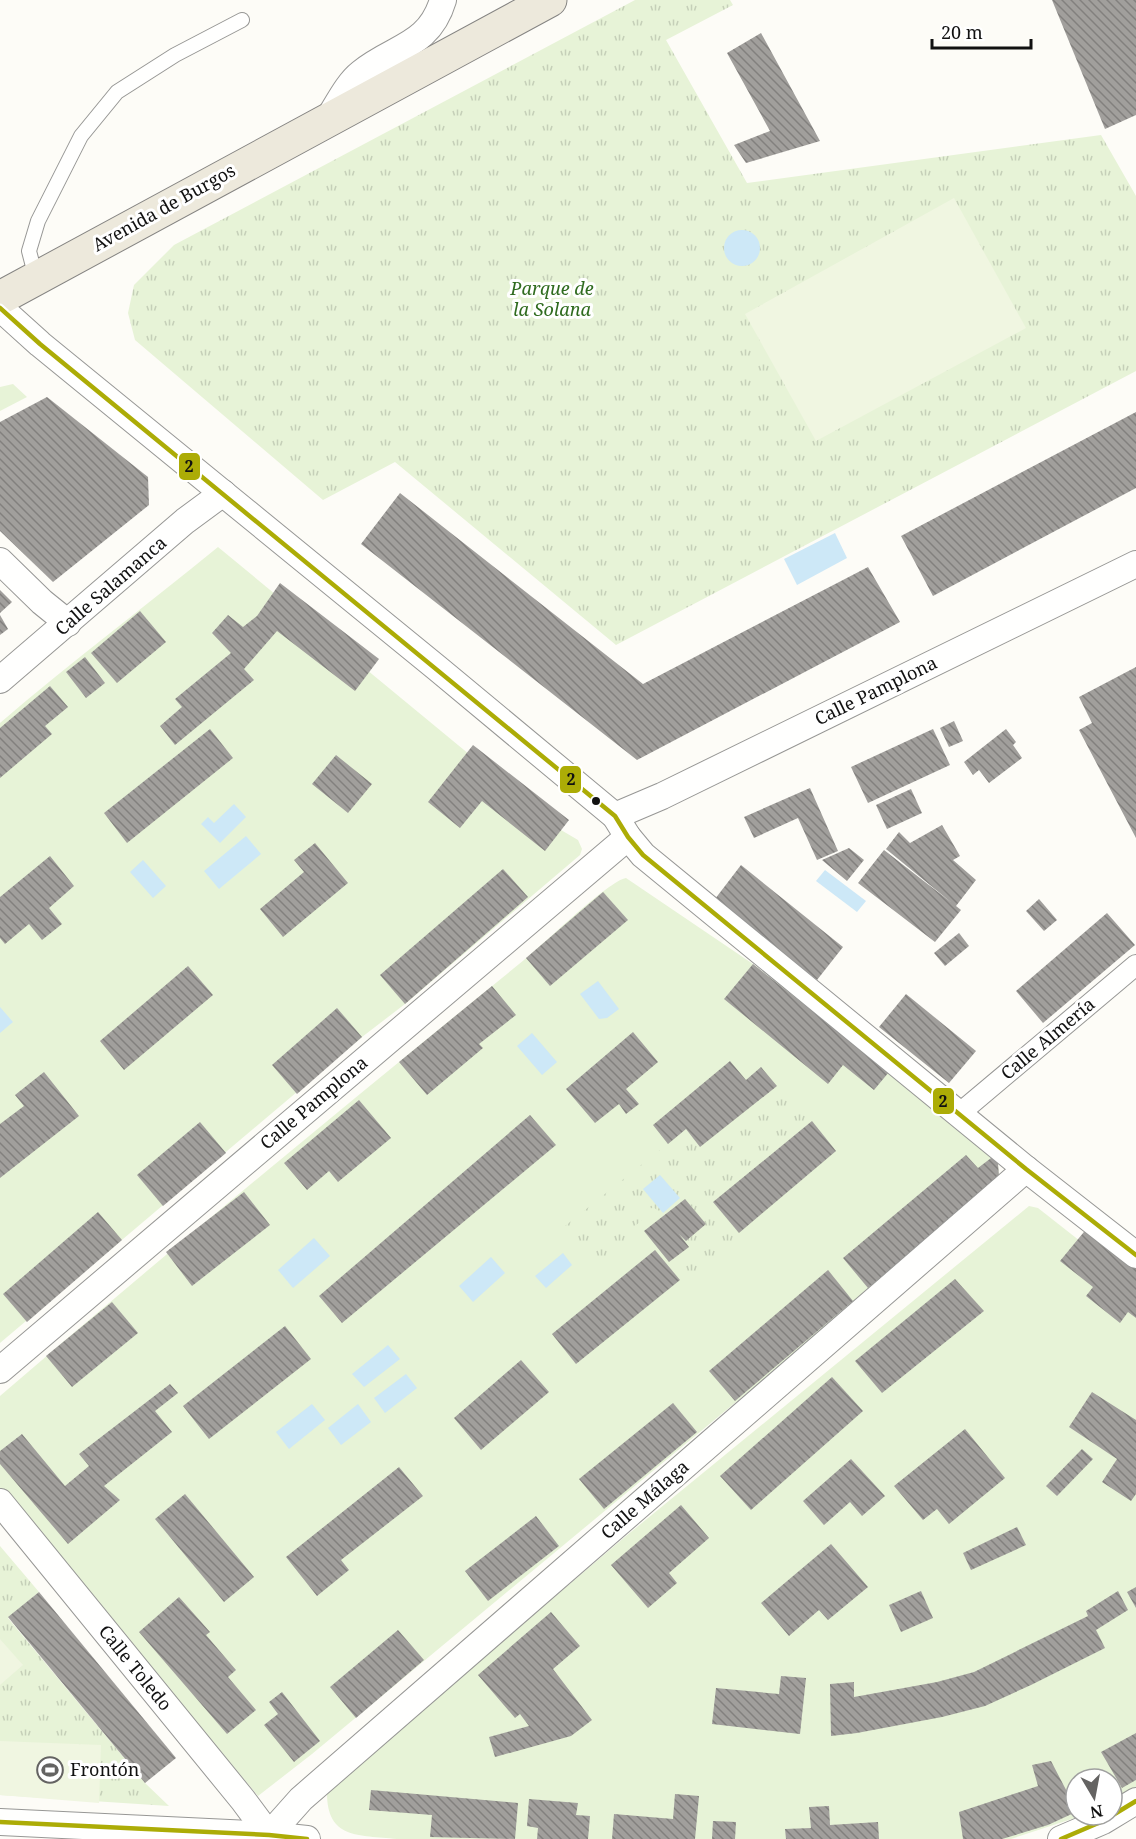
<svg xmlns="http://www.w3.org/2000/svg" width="1136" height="1839" viewBox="0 0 1136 1839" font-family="'Noto Serif',serif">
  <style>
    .grass { fill: #e7f3d7 }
    .park { fill: url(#park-tufts) }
    .pitch { fill: #f0f6e1 }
    .water { fill: #cde8f7 }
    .building { fill: url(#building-back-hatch) }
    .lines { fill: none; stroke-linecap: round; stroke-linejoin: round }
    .service-casing { stroke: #979795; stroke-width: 16 }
    .pedestrian-casing { stroke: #979795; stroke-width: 22 }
    .minor-casing { stroke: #979795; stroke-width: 28 }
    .primary-casing { stroke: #858482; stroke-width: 35 }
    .service { stroke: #fffffe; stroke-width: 14 }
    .pedestrian { stroke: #fffffe; stroke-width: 20 }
    .minor { stroke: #fffffe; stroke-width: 26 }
    .primary { stroke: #ede9dc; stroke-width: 33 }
    .bus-1-casing { stroke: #fff; stroke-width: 9 }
    .bus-1 { stroke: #acac06; stroke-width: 4.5 }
    .bus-dot { fill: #111; stroke: #fff; stroke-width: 2 }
    .labels { text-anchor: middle; stroke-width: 6; stroke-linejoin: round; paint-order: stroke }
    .street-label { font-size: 18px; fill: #111; stroke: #fff }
    .park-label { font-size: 18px; font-style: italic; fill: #2f6b1f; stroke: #fff }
    .poi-label { font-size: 18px; fill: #111; stroke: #fff; text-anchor: start }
    .line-badge { stroke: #fff; stroke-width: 2 }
    .pale-badge-label { font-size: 16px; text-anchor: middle; font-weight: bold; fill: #111 }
  </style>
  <defs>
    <pattern id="park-tufts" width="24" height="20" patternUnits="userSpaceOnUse" patternTransform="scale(1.5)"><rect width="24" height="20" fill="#e7f3d7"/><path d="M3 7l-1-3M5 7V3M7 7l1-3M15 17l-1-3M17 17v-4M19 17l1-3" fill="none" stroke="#c5cfb8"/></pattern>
    <pattern id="building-back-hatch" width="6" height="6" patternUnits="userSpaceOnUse" patternTransform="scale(1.5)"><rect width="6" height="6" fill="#a19f9c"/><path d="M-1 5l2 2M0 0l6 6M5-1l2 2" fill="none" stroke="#82807e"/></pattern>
  </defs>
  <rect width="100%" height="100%" fill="#fdfcf7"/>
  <g class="grass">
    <polygon points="13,384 27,397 0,411 0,387"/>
    <path d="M218,547l343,283 17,10 4,9 -2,6 -175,149 -43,33 -362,306v-620c71,-61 146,-117 218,-176z"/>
    <path d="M626,878l127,86 242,191 3,9 1,12 -139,123 -548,455 -54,42 -258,-308v-92c172,-148 348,-293 524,-436 19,-15 84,-79 102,-82z"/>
    <path d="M1029,1206l9,2 98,77v502l-24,13v-21h-36v36h8l-73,24h-614c-39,-4 -70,0 -70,-46l11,-12 288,-245z"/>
  </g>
  <g class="park">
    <polygon points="635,0 730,0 733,5 666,40 747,183 1101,135 1136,196 1136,371 616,645 395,462 323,500 135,340 128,313 134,285 174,245"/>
    <polygon points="777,1086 812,1121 714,1202 745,1241 688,1290 676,1275 681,1272 672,1261 690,1246 686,1241 706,1224 685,1199 664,1215 653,1207 645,1213 647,1216 635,1226 646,1238 598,1275 560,1230 686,1129 701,1147"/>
    <polygon points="0,1546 39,1592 8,1618 145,1783 169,1806 0,1795"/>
  </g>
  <g class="pitch">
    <polygon points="954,198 1026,328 816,441 745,314"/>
    <polygon points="0,1639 23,1665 0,1685"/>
    <polygon points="0,1741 101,1745 99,1803 0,1795"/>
  </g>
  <g class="water">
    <circle cx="742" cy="248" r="18"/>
    <polygon points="835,533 847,558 797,585 784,559"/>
    <polygon points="234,804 246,817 220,843 201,824 208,817 214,823"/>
    <polygon points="246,836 261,854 219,889 204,871"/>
    <polygon points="143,860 166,886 153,898 130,872"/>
    <polygon points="825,870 866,901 857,912 816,881"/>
    <polygon points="598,981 619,1009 607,1018 599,1019 580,994"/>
    <polygon points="0,1007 13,1022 0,1033"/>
    <polygon points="532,1033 557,1062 542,1075 517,1046"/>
    <polygon points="660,1175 680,1198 663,1213 643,1189"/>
    <polygon points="314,1238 330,1256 293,1288 278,1270"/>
    <polygon points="563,1253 572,1265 546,1288 535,1276"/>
    <polygon points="491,1257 505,1273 473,1302 459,1286"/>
    <polygon points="388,1345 400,1359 364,1387 352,1374"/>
    <polygon points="406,1374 417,1388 385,1413 374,1398"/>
    <polygon points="312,1404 325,1420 289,1449 276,1432"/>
    <polygon points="358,1404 371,1422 341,1445 328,1428"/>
  </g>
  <g class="building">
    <polygon points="1052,0 1136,0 1136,115 1105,129"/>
    <polygon points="761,33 820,141 746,163 734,145 770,131 727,53"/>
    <polygon points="47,397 148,477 149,505 53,582 0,531 0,422"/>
    <polygon points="1136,412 1136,488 933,596 901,536"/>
    <polygon points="400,493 643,684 868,567 900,622 637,760 361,544"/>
    <polygon points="280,583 379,659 355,691 277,631 244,669 254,680 175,745 160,726 182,707 175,699 231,653 212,633 228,615 243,627 257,616"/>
    <polygon points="0,590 12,602 0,613"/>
    <polygon points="140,611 166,642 117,683 91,653"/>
    <polygon points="0,615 8,629 0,635"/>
    <polygon points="85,657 105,683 86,698 66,672"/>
    <polygon points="1136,667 1136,838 1079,730 1092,723 1079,697"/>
    <polygon points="50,686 68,707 45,726 52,734 0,778 0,728"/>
    <polygon points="954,721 963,741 949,747 940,728"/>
    <polygon points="210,729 233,758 127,843 104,813"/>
    <polygon points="933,729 950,765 868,803 851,767"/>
    <polygon points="1006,729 1016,742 1013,745 1022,758 989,783 979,770 973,775 964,762"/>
    <polygon points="473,745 569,820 545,851 482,801 460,828 428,802"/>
    <polygon points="336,755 372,784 348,813 312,784"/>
    <polygon points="810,788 838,851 817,860 798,818 754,838 744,817"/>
    <polygon points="911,789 922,813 887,829 876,805"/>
    <polygon points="942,825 960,856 953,860 976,880 956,906 961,910 935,942 858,883 884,850 952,903 886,849 899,832 910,843"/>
    <polygon points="315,843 348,883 283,937 260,909 304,872 294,860"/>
    <polygon points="849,848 864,860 847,881 822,860"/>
    <polygon points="50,856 74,886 49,908 62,924 42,940 29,924 5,944 0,938 0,897"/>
    <polygon points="741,865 843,947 817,980 715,899"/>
    <polygon points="503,869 528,897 405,1004 380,975"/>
    <polygon points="603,892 628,920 550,986 526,958"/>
    <polygon points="1039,899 1057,920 1044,931 1026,911"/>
    <polygon points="1107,913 1135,945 1043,1023 1016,991"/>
    <polygon points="959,933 969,946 945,966 934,953"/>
    <polygon points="753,964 889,1072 874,1090 843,1065 828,1084 724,999"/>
    <polygon points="188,966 213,995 124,1070 100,1041"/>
    <polygon points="492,986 516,1015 479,1044 483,1048 427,1095 399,1062"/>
    <polygon points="906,994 976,1051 949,1083 879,1027"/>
    <polygon points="337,1008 362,1037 297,1094 272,1065"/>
    <polygon points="633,1032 658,1062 626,1089 639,1104 626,1114 619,1104 595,1123 566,1089"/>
    <polygon points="730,1061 746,1080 761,1067 777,1086 700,1147 686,1129 668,1144 653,1125"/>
    <polygon points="44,1072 79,1116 0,1178 0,1124 24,1106 15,1095"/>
    <polygon points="359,1100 391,1138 338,1182 329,1171 307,1190 284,1163"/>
    <polygon points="530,1115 556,1145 342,1323 319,1296"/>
    <polygon points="812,1121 836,1151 739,1233 713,1202"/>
    <polygon points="200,1122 226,1153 163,1206 137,1175"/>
    <polygon points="966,1155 978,1168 995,1155 998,1164 999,1176 993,1184 868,1288 843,1258"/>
    <polygon points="244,1192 270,1225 192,1286 166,1252"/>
    <polygon points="685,1199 706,1224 686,1241 679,1234 689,1247 669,1262 644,1231"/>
    <polygon points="98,1212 122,1240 27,1322 3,1294"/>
    <polygon points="1088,1227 1136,1265 1136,1318 1128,1312 1120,1323 1086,1296 1093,1287 1060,1261"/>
    <polygon points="655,1250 680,1280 576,1364 552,1334"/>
    <polygon points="828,1270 853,1301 735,1401 709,1371"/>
    <polygon points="955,1279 984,1311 882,1393 855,1361"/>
    <polygon points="112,1302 138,1333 72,1387 46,1356"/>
    <polygon points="285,1326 311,1359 209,1439 183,1406"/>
    <polygon points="521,1360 549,1392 481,1450 454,1418"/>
    <polygon points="832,1377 863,1411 751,1510 720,1476"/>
    <polygon points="170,1384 178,1393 155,1411 172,1432 104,1486 120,1500 68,1544 0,1464 0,1451 22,1434 65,1486 89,1466 79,1454"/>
    <polygon points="1092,1392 1136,1420 1136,1494 1131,1501 1102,1482 1117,1459 1069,1427"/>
    <polygon points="673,1403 697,1432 604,1509 579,1479"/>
    <polygon points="965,1429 1005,1478 949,1524 937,1509 923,1520 894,1486"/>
    <polygon points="1082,1449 1093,1459 1057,1496 1046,1486"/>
    <polygon points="851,1459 885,1496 862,1516 850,1502 824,1525 803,1501"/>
    <polygon points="399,1467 423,1496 341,1560 349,1570 317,1596 286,1557"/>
    <polygon points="185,1494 254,1577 224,1602 155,1519"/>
    <polygon points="681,1505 709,1538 669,1573 677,1583 648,1608 611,1565"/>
    <polygon points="536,1516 559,1546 488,1601 465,1571"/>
    <polygon points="1017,1527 1026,1545 971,1570 963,1553"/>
    <polygon points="831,1544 868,1587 828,1620 819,1610 789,1636 761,1603"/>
    <polygon points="1136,1587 1136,1608 1127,1592"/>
    <polygon points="921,1591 933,1618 901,1632 889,1605"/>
    <polygon points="1118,1591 1128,1610 1096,1630 1105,1648 1031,1685 985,1706 942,1717 857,1733 831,1736 830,1684 854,1682 854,1697 937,1682 974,1672 1088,1616 1086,1611"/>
    <polygon points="39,1592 176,1758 145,1783 8,1617"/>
    <polygon points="179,1597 210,1632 206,1635 236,1670 228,1677 256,1710 227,1734 139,1632"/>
    <polygon points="551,1612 580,1646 553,1669 592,1720 571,1736 495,1757 489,1737 529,1726 520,1714 515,1718 478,1675"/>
    <polygon points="398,1630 424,1660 356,1718 330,1687"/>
    <polygon points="781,1676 806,1678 800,1734 712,1724 716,1688 779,1694"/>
    <polygon points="282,1692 320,1741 294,1762 264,1725 278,1714 269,1702"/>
    <polygon points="1136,1733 1136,1780 1122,1788 1101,1752"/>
    <polygon points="1051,1761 1076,1809 1076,1812 1048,1825 1002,1839 963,1839 959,1812 1038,1786 1032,1765"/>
    <polygon points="371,1790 518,1803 515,1839 430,1837 432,1815 369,1810"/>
    <polygon points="675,1794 699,1796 695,1839 612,1839 614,1814 673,1819"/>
    <polygon points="529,1799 578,1803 576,1815 590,1816 588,1839 537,1839 538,1828 527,1826"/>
    <polygon points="829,1806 830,1825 878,1822 879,1839 786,1839 785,1829 811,1828 809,1807"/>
    <polygon points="713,1821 736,1822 735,1839 712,1839"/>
  </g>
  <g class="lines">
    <g class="service-casing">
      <polyline id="service" points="36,278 29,251 38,221 81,136 117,92 175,55 242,20"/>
    </g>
    <g class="pedestrian-casing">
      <polyline id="pedestrian" points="960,1113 1136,965"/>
    </g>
    <g class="minor-casing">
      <g id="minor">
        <path d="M328,119c10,-15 19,-35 33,-46 33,-27 68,-26 82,-73"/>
        <polyline points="0,308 40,344 437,668 615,816 628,837 643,855 1026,1169 1136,1255"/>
        <polyline points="0,561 42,602 68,623"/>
        <polyline points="0,680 185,521 223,493"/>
        <polyline points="615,816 662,796 1136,564"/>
        <polyline points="0,1370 628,837"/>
        <polyline points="0,1502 243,1800 269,1835 301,1799 1026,1169"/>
        <polyline points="0,1822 269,1835 307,1839"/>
        <polyline points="1061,1839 1103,1821 1136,1801"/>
      </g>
    </g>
    <g class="primary-casing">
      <polyline id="primary" points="0,298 550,0"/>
    </g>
    <use href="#service" class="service"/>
    <use href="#pedestrian" class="pedestrian"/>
    <use href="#minor" class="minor"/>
    <use href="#primary" class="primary"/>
    <g class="bus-1-casing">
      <g id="bus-1">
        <polyline points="0,308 40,344 615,816 628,837 643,855 1026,1169 1136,1255"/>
        <polyline points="0,1822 269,1835 307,1839"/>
        <polyline points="1061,1839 1103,1821 1136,1801"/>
      </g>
    </g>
    <use href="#bus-1" class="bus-1"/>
  </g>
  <defs>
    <g id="stadium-ring" transform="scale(1.35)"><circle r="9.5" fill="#fff" stroke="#646362" stroke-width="1.5"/><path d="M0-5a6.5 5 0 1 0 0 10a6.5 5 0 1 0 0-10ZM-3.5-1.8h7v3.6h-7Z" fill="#646362"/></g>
  </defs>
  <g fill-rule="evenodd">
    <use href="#stadium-ring" x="50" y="1770"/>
  </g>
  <circle class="bus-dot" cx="596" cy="801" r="5"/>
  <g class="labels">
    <g class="street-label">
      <text transform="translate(164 208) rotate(-29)" y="6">Avenida de Burgos</text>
      <text transform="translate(111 586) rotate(-41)" y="6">Calle Salamanca</text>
      <text transform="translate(876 691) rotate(-26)" y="6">Calle Pamplona</text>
      <text transform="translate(1048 1039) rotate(-40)" y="6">Calle Almería</text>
      <text transform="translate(314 1103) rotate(-40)" y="6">Calle Pamplona</text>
      <text transform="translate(645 1500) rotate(-41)" y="6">Calle Málaga</text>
      <text transform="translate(135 1668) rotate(51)" y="6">Calle Toledo</text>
    </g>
    <g class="park-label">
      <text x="552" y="295">Parque de<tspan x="552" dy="21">la Solana</tspan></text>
    </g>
    <g class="poi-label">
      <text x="70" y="1776">Frontón</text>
    </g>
  </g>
  <g class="line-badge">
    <rect x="178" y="452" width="23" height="29" rx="6" fill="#acac06"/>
    <rect x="559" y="765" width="23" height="29" rx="6" fill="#acac06"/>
    <rect x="932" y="1087" width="23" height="28" rx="6" fill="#acac06"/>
  </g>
  <g class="pale-badge-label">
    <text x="189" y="472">2</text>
    <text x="571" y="785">2</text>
    <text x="943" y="1107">2</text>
  </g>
  <g transform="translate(1094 1797) rotate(170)"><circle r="28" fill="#ffffff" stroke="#a0a0a0" stroke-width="1.5"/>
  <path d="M0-4.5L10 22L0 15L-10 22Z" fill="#646362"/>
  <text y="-9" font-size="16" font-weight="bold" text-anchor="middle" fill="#111111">N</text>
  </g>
  <path d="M932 39v9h99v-9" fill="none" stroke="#111111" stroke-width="3"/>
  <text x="941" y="39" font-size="18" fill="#111111" stroke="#ffffff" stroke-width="4.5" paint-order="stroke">20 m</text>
</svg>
